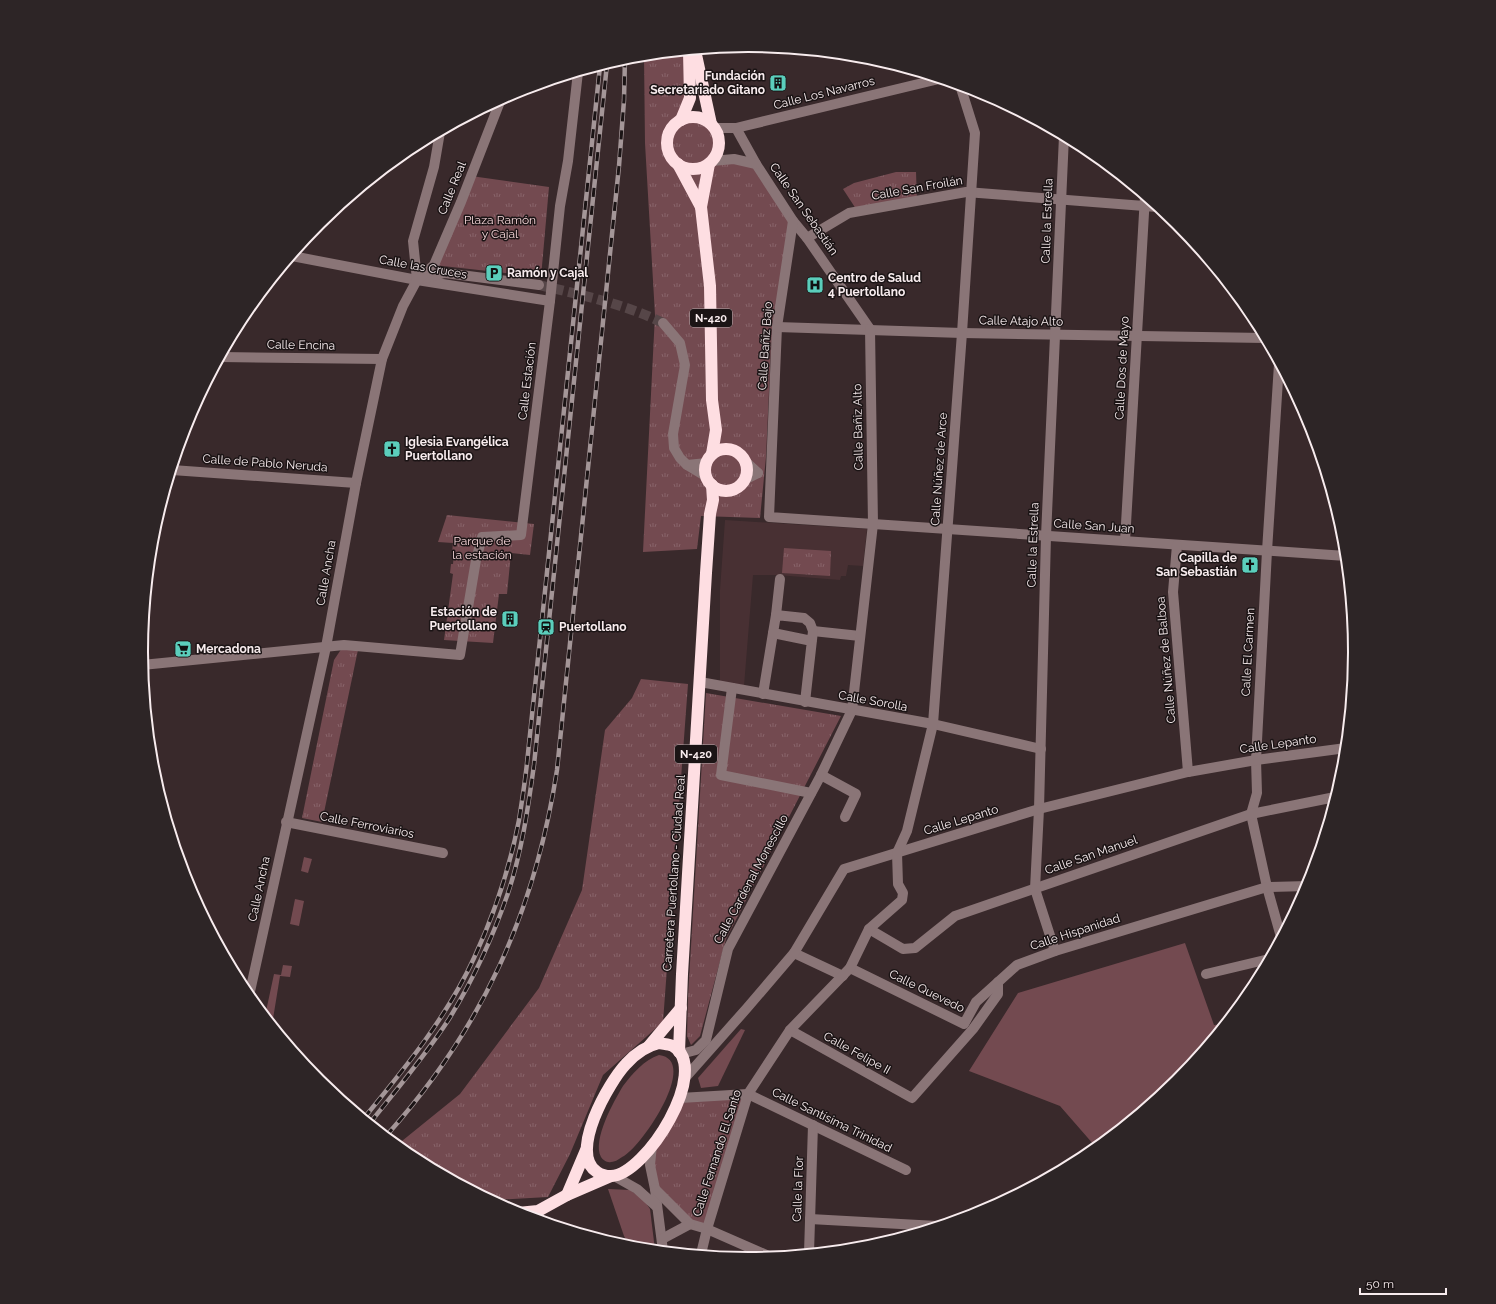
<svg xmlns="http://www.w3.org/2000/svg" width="1496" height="1304" viewBox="0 0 1496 1304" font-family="Raleway,sans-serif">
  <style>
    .built { fill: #483033 }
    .green { fill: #734a50 }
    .park { fill: url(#park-tufts) }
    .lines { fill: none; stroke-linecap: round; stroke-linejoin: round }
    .minor-tunnel { stroke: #564648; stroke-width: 10; stroke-dasharray: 10 5; stroke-linecap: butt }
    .minor { stroke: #8a7577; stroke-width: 10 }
    .highway { stroke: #fedee2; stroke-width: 12 }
    .rail-casing { stroke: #a49698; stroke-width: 4.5 }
    .rail { stroke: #1b1415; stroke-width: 3; stroke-dasharray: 9; stroke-linecap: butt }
    .labels { text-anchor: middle; stroke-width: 3; stroke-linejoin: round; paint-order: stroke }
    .shield { fill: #1b1415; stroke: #b6abad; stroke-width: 1 }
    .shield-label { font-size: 11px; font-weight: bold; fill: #f8ecee }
    .poi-label { font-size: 12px; font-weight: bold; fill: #f8ecee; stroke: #1b1415; text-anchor: start }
    .street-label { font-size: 12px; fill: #f8ecee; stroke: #1b1415 }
    .park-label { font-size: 12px; fill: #f6d7da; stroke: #1b1415 }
    .rim { fill: none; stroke: #f8ecee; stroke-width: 2 }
  </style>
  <defs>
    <pattern id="park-tufts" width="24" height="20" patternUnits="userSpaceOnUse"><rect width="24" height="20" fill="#734a50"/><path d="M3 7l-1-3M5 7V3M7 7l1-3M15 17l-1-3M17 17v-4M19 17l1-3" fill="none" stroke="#88646a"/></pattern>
  </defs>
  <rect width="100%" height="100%" fill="#39292b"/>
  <polygon class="built" points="725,520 867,529 863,566 848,565 846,576 841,576 840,580 777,575 753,575 744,686 720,682 720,590"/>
  <g class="green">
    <polygon points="304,857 312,859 308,873 301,871"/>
    <polygon points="295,899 304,901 299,926 290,924"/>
    <polygon points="1185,943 1214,1025 1224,1024 1177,1081 1099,1145 1094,1145 1060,1106 969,1071 1018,993"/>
    <polygon points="283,965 292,966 290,977 280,976 272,1025 265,1016 274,974 281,975"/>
    <polygon points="741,1029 745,1030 718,1086 701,1088 698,1078"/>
    <path d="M659,1055c41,5 -16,90 -35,101 -4,2 -8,6 -13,6 -4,1 -8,-2 -10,-5 -9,-17 13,-56 22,-71 9,-12 21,-26 36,-31z"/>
    <polygon points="608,1189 630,1190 644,1200 650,1209 655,1250 630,1247 624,1236"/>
  </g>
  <g class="park">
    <path d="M689,51l-7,69c15,-4 25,-3 33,11 3,4 5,9 4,15 -1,5 -5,10 -7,15l44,3 37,57 -22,125 -5,111 -6,61 -59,-2 -4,33 -54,3 12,-237 -10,-172 -1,-88z"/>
    <polygon points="896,172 916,172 917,201 858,212 843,189 854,183"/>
    <polygon points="471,176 549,187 541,277 434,265"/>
    <polygon points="447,515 534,524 530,555 511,553 507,594 499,594 493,643 444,640 453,574 450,573 451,564 453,564 454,554 452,553 453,543 438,542"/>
    <polygon points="784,548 831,551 830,576 782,573"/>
    <polygon points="344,645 359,645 322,822 302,818 334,660"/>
    <polygon points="641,679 688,684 663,1022 603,1075 570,1154 548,1197 493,1200 411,1157 397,1145 460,1094 539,988 582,890 605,730 632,698"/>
    <polygon points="706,693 841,716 726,939 700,1036 691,1045 687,1036 688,997"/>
    <polygon points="748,1094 707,1229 690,1224 655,1189 652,1145 680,1098"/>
  </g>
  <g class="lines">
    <path class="minor-tunnel" d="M539,285c42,10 86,19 124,38"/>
    <g class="minor">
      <polyline points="714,128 736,128 939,79"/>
      <polyline points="736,128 756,164 793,221 807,238 870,329"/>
      <polyline points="712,161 734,159 756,164"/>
      <polyline points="793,221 777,327 769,517 1346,556"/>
      <polyline points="807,238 849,213 966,192 1157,207"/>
      <polyline points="292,256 417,280 550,301"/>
      <polyline points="421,279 445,273 539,285"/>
      <polyline points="417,280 413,241 434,167 440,132"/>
      <polyline points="663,323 680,343 685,365 673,434 674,448 680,458 687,465 707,477"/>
      <polyline points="777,327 962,333 1265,338"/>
      <polyline points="221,357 382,359"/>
      <polyline points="1279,364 1267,551 1256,760 1257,793 1251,814 1267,887 1281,937"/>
      <polyline points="746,462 758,473"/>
      <polyline points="687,465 707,463"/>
      <polyline points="172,470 356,483"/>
      <polyline points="744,480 758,473"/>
      <polyline points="1125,541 1145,196"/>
      <polyline points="1177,545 1173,592 1188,772"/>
      <polyline points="776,615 780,579"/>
      <polyline points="813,631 860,636"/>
      <polyline points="142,665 344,645 460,655 476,560 482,537 521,535 550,301 560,206 568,161 578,72"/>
      <polyline points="700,682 933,724 1041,749"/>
      <polyline points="732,688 721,775 811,793"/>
      <polyline points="763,694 773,633"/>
      <polyline points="805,702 813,631 810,623 804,618 776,615 773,633 812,641"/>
      <polyline points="821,775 856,794 845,817"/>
      <polyline points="286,822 443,853"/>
      <polyline points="869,929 903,949 915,948 955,916 1251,814 1335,797"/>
      <polyline points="1055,951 1035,889 1039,809 1046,536 1064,136"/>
      <polyline points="794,953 843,976"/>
      <polyline points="850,968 964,1024 976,1002 1017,965 1055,951 1267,887 1308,886"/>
      <polyline points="1206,974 1269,959"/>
      <polyline points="249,996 326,647 356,483 382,359 403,306 417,280 434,265 461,202 501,99"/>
      <polyline points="790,1030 912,1098 973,1029 998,994 998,982"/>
      <polyline points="681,1054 696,1050 706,1040 728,949 821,775 852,710 873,524 870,329"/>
      <polyline points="685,1078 747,1008 794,953 844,869 1039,809 1188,772 1256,760 1346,748"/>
      <polyline points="680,1098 748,1094 906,1170"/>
      <polyline points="652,1145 650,1165 655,1189 663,1251"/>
      <polyline points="614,1176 637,1189 657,1207"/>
      <polyline points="655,1189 690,1224 707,1229 771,1257"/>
      <polyline points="810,1219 937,1226"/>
      <polyline points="662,1239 690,1224"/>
      <polyline points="809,1253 813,1125"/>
      <polyline points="701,1254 707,1229 748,1094 790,1030 850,968 869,929 902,900 903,893 898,884 897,853 907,831 933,724 962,333 975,133 960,85"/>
    </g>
    <g class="highway">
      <polyline points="695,50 711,124"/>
      <circle cx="693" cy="143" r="26"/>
      <polyline points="681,120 690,98 689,51"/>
      <polyline points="678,164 701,207"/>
      <polyline points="709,164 701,207 710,286 712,400 716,430 712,454"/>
      <circle cx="726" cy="470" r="21"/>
      <path d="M659,1043c4,1 10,1 14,3 39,23 -27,129 -62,130 -6,0 -10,-1 -14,-4 -29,-19 12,-90 29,-108 9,-10 20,-18 33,-21z"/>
      <polyline points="649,1046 681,1008"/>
      <polyline points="679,1052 682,974 706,573 710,514 713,500 712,485"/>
      <polyline points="567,1195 586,1150"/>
      <polyline points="518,1213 538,1211 567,1195 611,1176"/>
    </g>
    <g class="rail-casing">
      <g id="rail">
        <path d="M364,1118c41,-50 83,-101 110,-160 20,-43 36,-91 45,-138 3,-19 6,-38 8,-57l73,-697"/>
        <path d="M370,1123c27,-34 55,-67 79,-104 24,-39 44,-82 59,-126 14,-42 20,-85 26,-128l73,-701"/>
        <path d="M386,1136c96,-107 149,-224 171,-366l62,-604 5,-66 1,-42"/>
      </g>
    </g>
    <use href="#rail" class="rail"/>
  </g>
  <defs>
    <g id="building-square" transform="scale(0.9)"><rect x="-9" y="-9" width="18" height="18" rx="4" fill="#5bcebc" stroke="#1b1415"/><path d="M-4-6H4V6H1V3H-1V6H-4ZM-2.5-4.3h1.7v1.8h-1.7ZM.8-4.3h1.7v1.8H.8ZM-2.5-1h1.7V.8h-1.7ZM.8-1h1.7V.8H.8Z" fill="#111"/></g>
    <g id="parking-square" transform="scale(0.9)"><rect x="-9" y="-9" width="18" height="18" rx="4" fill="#5bcebc" stroke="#1b1415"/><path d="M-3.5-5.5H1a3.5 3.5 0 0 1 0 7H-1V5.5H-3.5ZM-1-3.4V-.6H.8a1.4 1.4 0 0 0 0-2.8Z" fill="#111"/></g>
    <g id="hospital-square" transform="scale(0.9)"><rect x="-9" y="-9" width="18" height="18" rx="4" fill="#5bcebc" stroke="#1b1415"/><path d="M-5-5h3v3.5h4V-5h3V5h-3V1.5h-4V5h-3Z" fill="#111"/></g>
    <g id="church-square" transform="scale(0.9)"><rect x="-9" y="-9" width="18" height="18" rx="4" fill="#5bcebc" stroke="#1b1415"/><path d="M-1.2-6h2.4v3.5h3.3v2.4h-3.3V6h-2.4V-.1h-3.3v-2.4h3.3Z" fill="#111"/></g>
    <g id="station-square" transform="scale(0.9)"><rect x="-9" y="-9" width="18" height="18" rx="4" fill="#5bcebc" stroke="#1b1415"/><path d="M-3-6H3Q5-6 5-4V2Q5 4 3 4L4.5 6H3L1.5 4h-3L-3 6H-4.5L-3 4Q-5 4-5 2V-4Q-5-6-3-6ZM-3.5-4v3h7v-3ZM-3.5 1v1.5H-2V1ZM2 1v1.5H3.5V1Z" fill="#111"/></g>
    <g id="supermarket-square" transform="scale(0.9)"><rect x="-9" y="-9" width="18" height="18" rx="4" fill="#5bcebc" stroke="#1b1415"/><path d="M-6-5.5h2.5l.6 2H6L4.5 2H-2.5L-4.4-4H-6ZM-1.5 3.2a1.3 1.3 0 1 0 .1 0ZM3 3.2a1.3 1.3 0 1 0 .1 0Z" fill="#111"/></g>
  </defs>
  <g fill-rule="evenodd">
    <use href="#building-square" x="778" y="83"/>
    <use href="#parking-square" x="494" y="273"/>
    <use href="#hospital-square" x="815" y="285"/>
    <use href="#church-square" x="392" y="449"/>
    <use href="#church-square" x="1250" y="565"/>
    <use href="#building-square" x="510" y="619"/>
    <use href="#station-square" x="546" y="627"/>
    <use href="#supermarket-square" x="183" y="649"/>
  </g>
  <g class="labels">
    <g class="shield">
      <rect x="690" y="309" width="42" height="18" rx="3"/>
      <rect x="675" y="745" width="42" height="18" rx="3"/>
    </g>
    <g class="shield-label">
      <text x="711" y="322">N-420</text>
      <text x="696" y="758">N-420</text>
    </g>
    <g class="poi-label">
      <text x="765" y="80" text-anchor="end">Fundación<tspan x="765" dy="14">Secretariado Gitano</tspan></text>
      <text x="507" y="277">Ramón y Cajal</text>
      <text x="828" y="282">Centro de Salud<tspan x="828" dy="14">4 Puertollano</tspan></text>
      <text x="405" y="446">Iglesia Evangélica<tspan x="405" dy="14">Puertollano</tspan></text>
      <text x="1237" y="562" text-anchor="end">Capilla de<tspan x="1237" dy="14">San Sebastián</tspan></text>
      <text x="497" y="616" text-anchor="end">Estación de<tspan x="497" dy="14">Puertollano</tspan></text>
      <text x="559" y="631">Puertollano</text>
      <text x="196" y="653">Mercadona</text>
    </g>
    <g class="street-label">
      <text transform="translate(824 93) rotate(-14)" y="4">Calle Los Navarros</text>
      <text transform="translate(452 188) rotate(-68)" y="4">Calle Real</text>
      <text transform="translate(917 188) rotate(-10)" y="4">Calle San Froilán</text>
      <text transform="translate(804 209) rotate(55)" y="4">Calle San Sebastián</text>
      <text transform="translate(1047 221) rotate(-88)" y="4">Calle la Estrella</text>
      <text transform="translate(423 267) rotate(10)" y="4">Calle las Cruces</text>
      <text transform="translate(1021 321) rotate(1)" y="4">Calle Atajo Alto</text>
      <text transform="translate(301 345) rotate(1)" y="4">Calle Encina</text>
      <text transform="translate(765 346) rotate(-86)" y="4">Calle Bañiz Bajo</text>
      <text transform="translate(1122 368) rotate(-87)" y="4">Calle Dos de Mayo</text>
      <text transform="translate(527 381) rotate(-83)" y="4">Calle Estación</text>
      <text transform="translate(858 427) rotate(-91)" y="4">Calle Bañiz Alto</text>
      <text transform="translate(265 463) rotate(4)" y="4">Calle de Pablo Neruda</text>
      <text transform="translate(939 469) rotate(-86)" y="4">Calle Núñez de Arce</text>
      <text transform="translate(1094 526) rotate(4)" y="4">Calle San Juan</text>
      <text transform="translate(1033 545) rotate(-88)" y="4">Calle la Estrella</text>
      <text transform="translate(326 573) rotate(-80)" y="4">Calle Ancha</text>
      <text transform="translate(1248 652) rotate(-87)" y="4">Calle El Carmen</text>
      <text transform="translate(1166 660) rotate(-95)" y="4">Calle Núñez de Balboa</text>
      <text transform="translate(873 701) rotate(10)" y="4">Calle Sorolla</text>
      <text transform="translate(1278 744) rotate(-8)" y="4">Calle Lepanto</text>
      <text transform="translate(961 820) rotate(-17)" y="4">Calle Lepanto</text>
      <text transform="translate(367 825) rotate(11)" y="4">Calle Ferroviarios</text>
      <text transform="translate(1091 855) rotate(-19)" y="4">Calle San Manuel</text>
      <text transform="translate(674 873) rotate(-86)" y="4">Carretera Puertollano - Ciudad Real</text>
      <text transform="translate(751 879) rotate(-62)" y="4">Calle Cardenal Monescillo</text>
      <text transform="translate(259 889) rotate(-78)" y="4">Calle Ancha</text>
      <text transform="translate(1075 932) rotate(-18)" y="4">Calle Hispanidad</text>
      <text transform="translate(927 991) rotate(26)" y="4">Calle Quevedo</text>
      <text transform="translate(857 1053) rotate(29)" y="4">Calle Felipe II</text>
      <text transform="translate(832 1120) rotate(26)" y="4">Calle Santísima Trinidad</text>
      <text transform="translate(717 1153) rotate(-72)" y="4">Calle Fernando El Santo</text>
      <text transform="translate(798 1189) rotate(-88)" y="4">Calle la Flor</text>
    </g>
    <g class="park-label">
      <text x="500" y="224">Plaza Ramón<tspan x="500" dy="14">y Cajal</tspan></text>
      <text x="482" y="545">Parque de<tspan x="482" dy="14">la estación</tspan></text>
    </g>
  </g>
  <path d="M0 0H1496V1304H0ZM148 652a600 600 0 1 1 1200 0a600 600 0 1 1-1200 0Z" fill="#2d2526" fill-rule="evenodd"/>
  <path class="rim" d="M148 652a600 600 0 1 1 1200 0a600 600 0 1 1-1200 0Z"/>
  <path d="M1360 1288v6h86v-6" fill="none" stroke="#f8ecee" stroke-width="2"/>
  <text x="1366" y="1288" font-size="12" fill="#f8ecee" stroke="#1b1415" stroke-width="3" paint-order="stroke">50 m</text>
</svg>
